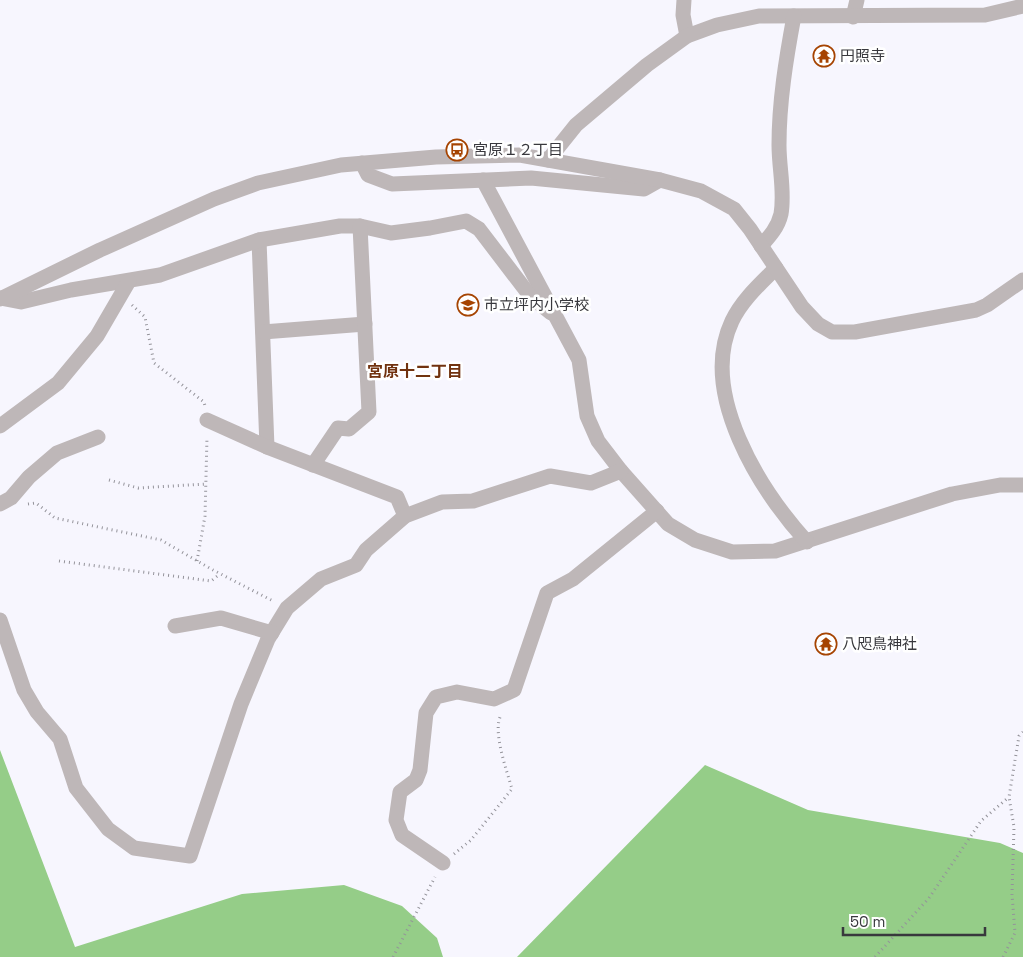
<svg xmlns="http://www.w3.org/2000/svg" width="1023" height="957" viewBox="0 0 1023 957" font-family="'Space Grotesk','Noto Sans JP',sans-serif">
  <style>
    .forest { fill: #95cd88 }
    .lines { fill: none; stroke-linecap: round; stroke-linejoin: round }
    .path { stroke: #94939a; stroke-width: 3; stroke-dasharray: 1 4; stroke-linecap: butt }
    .minor { stroke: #beb7b8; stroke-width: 15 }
    .labels { text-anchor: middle; stroke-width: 5; stroke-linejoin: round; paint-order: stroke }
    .poi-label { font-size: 15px; fill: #38383d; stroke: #fff; text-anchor: start }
    .neighbourhood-label { font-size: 16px; font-weight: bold; fill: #71320f; stroke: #fff }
  </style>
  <rect width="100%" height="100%" fill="#f7f6fe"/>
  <g class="forest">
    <polygon points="0,750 75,947 242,894 344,885 402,906 437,938 443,957 0,957"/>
    <polygon points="705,765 808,810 1000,843 1023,853 1023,957 517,957"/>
  </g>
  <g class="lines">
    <g class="path">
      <polyline points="132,305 145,317 154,363 204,402 205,406"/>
      <polyline points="109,480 138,488 206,484"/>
      <polyline points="28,504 36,503 55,518 161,540 213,570 273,601"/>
      <polyline points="59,561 211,581 220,574"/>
      <polyline points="197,561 205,516 207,437"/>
      <path d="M454,854l17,-14 41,-51c-5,-18 -20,-58 -11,-74"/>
      <polyline points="393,957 435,877"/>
      <polyline points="875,957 929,898 981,821 1009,797"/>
      <polyline points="1003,957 1015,933 1012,894 1014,827 1009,797 1019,736 1023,732"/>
    </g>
    <g class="minor">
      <polyline points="684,0 683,15 687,36"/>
      <polyline points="853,17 857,0"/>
      <polyline points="548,160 576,125 647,65 687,36 717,25 759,16 985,15 1023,6"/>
      <polyline points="362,163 368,175 392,184 531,178 644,189 660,180"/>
      <polyline points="483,180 579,360 587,416 598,441 621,471 668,524 695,540 732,552 775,551 952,494 1000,485 1023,485"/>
      <polyline points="259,240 267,447"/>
      <path d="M761,246c9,-10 17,-19 20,-32 4,-23 -2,-45 -2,-69 0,-43 7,-86 15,-129"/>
      <path d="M776,268c-16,16 -34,32 -44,53 -34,72 28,169 75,221"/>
      <polyline points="1,298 21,302 71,290 160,275 259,240 340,226 360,226 391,233 430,228 466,221 479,229 531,297 551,313"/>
      <polyline points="0,299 100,250 214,199 258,183 341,165 436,157 520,155 660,180 701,191 734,209 750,229 802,307 818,324 832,332 855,332 976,310 987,305 1023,280"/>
      <polyline points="263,332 365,324"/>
      <polyline points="207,420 267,447 397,497 405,516"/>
      <polyline points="0,426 58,383 97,336 129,281"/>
      <polyline points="313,465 338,428 349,429 369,412 360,226"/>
      <polyline points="0,504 11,498 29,477 57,453 98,437"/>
      <polyline points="0,620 24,690 37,712 60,739 76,788 108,829 134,848 190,856 241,704 268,639 287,608 321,579 356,565 366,550 405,516 442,502 473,501 550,476 591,483 621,471"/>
      <polyline points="175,626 221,618 272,633"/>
      <polyline points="443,863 402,835 396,820 400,792 416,780 420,770 426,713 436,697 457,692 494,699 514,690 547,593 573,579 657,511"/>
    </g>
  </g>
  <defs>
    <g id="temple-ring" transform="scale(1.125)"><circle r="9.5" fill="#fff" stroke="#a64402" stroke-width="1.5"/><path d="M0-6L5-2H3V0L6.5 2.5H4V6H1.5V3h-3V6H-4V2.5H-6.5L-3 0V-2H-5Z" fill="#a64402"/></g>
    <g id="bus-ring" transform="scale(1.125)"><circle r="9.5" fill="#fff" stroke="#a64402" stroke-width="1.5"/><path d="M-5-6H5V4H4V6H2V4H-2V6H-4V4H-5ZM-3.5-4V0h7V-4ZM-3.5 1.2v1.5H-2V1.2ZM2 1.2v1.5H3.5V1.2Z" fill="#a64402"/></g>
    <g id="school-ring" transform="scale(1.125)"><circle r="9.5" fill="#fff" stroke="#a64402" stroke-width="1.5"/><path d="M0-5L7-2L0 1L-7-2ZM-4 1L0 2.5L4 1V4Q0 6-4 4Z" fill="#a64402"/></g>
  </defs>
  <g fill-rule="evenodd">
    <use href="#temple-ring" x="824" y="56"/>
    <use href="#bus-ring" x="457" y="150"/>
    <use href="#school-ring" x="468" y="305"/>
    <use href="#temple-ring" x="826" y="644"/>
  </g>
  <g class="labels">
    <g class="poi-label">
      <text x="840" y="61">円照寺</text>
      <text x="473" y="155">宮原１２丁目</text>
      <text x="484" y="310">市立坪内小学校</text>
      <text x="842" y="649">八咫鳥神社</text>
    </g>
    <g class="neighbourhood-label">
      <text x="415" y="377">宮原十二丁目</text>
    </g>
  </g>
  <path d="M843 927v8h142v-8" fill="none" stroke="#38383d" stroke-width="2.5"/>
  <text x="850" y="927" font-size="15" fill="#38383d" stroke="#ffffff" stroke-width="4" paint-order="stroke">50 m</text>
</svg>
